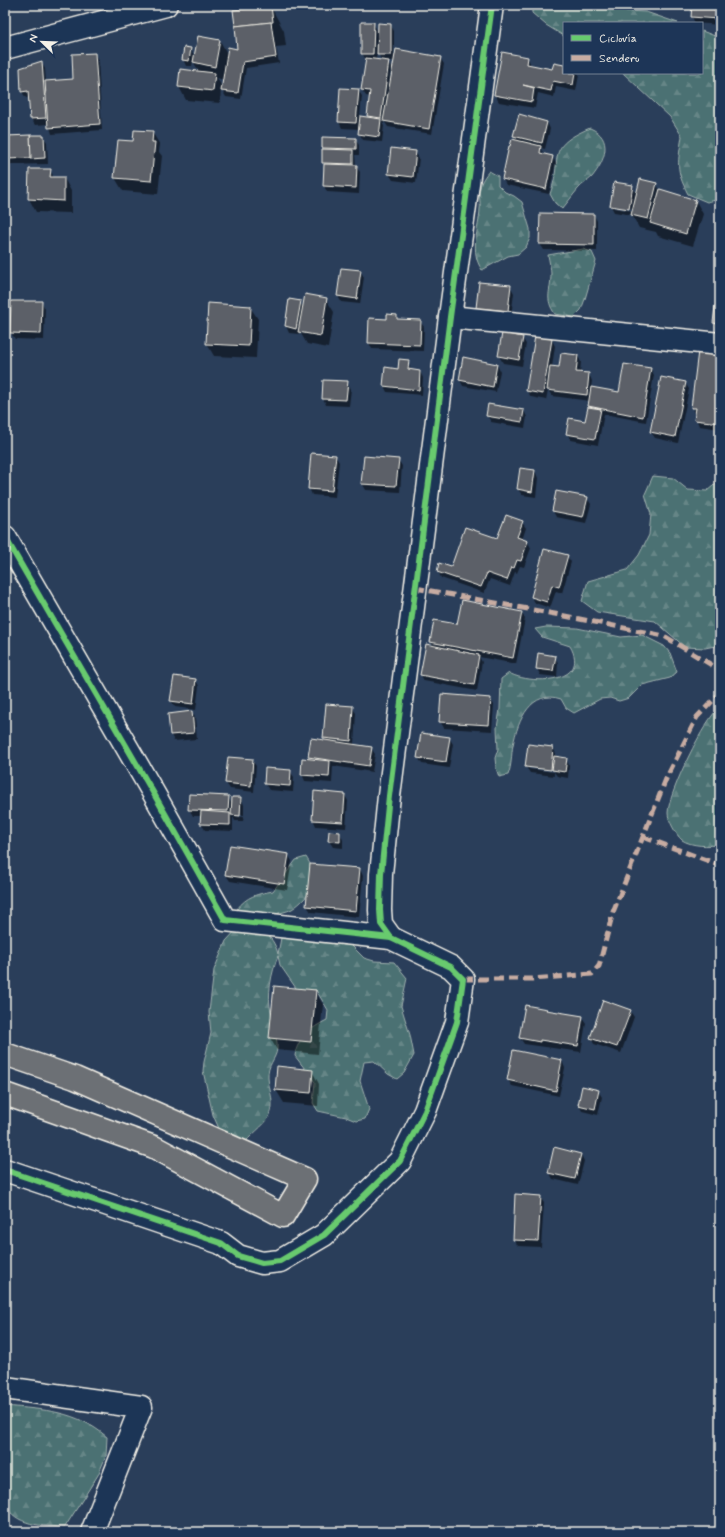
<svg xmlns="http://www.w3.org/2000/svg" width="725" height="1537" viewBox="0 0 725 1537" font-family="Mynerve,sans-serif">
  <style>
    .forest { fill: url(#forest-firs); stroke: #a0b1ae }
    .shadow { fill: #0007; fill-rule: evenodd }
    .building { fill: #5c6167; stroke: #f4f1e8 }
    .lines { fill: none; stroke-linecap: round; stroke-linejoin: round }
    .minor-casing { stroke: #f4f1e8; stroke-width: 25 }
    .trunk-casing { stroke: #f4f1e8; stroke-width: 25 }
    .minor { stroke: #1d3557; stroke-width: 22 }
    .trunk { stroke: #6c6f75; stroke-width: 22 }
    .quiet { stroke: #c7aca2; stroke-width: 5; stroke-dasharray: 10 5; stroke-linecap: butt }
    .cycleway-casing { stroke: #1d3557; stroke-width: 8 }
    .cycleway { stroke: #67ca6e; stroke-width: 6 }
  </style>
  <defs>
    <pattern id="forest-firs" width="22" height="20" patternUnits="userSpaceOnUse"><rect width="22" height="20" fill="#4b7173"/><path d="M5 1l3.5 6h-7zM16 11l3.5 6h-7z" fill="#668687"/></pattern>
  </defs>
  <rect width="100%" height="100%" fill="#2a3e5a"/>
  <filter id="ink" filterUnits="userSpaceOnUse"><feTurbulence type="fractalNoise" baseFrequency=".025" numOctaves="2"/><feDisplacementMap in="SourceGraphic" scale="8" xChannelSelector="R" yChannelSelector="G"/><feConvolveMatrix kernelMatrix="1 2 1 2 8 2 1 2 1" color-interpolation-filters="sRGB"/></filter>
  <g filter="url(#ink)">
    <g class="forest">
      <polygon points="532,5 618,5 626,11 646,12 678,23 564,23 564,36 546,25 532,13"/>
      <path d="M702,31l18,7v161l-13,3 -19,-8c-13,-25 -10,-31 -6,-58l-12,-19 -47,-44h79z"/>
      <path d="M590,128c24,10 15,33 2,49 -4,4 -10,7 -14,12 -6,7 -10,13 -16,20l-7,-6 -5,-9c14,-37 -7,-46 40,-66z"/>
      <path d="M489,171l9,5v9l7,7 9,4 8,6 8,27v9l-4,9 -8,7 -10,2 -26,14c-13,-19 -3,-40 -2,-61 1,-7 -2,-15 0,-21 1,-7 5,-12 9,-17z"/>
      <path d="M583,249l9,3 4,9 -11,38 -4,11 -7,7 -19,-3c-11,-16 -4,-22 -4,-40 0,-6 -2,-13 -3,-19z"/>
      <polygon points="653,476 673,478 688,490 707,491 720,480 720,645 705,648 685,647 655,621 597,612 582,601 588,581 627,570 639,555 649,535 651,514 645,494"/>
      <path d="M546,627l31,1 44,9 21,-2 22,11 6,7 7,19 -7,6 -28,7 -13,13 -10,3 -9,-3 -10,1 -26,14 -8,-5 -5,-9c-30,-10 -43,21 -48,46 -2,10 -1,20 -5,30l-9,2 -3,-9 -1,-10 3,-9 -1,-21 3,-19 1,-30 8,-6c21,12 83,11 61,-27l-28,-9 -7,-8z"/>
      <path d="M720,707v137c-11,3 -29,2 -38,-4 -6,-5 -14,-20 -14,-27 0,-19 37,-95 52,-106z"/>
      <path d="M306,857c4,6 9,16 8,23 0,11 -14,24 -22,29 -9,5 -39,9 -49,8l-6,-8c10,-13 20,-15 36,-18l23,-31z"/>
      <path d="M239,927c20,3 33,4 39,27l3,-16 4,-10 65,16 14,14 10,3 20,1 13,16 -6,28 9,29 4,20 -10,18 -7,6 -9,-5 -14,-13 -10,1 -4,19 9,28 -4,10 -9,2 -10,-4 -28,-6 -5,-8 2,-21 -20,-26c2,-18 16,-28 32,-36l1,-10 -12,-20 -18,1 -18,-26 -2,-9c-7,18 -11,38 -7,57 1,12 7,24 6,36 -1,10 -10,16 -9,29 1,13 8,26 1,39 -4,8 -20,19 -27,29l-16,-2 -13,-29 -10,-44 1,-9 7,-29 -2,-21 5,-42 12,-29z"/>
      <path d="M5,1406c40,4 70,4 102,31l-1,19 -8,19 -33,52c-22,-1 -50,-1 -60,-23z"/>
    </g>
    <g class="shadow">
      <polygon points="5,5 8,5 5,27"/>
      <polygon points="576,5 593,5 592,10 577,7"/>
      <polygon points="693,5 720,5 720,25 695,23 692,17"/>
      <path d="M271,7l13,24 2,15 -10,1 3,16 -33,5 -5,31 -15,-2 -5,-8 -1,14 -34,-3 -7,-13 20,-15 -6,-11 -1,5h-6l-3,-7 7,-10 5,8 25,-16 8,14 11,-5zM217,78l7,2 -2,8 -1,-3z"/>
      <path d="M373,23l4,7v17h2l11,-23 4,7v30h-7l4,7 -1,10 50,-20 4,6 -12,70 -44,-7 -4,-6v3l-2,-1 2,3 -2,16 -19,-2 -4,-7 1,-4 -18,-1 -3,-6 19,-32 4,6 -2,21 10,2 -2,-3 3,-19 -5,-1 -4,-6 4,-30 -4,-7zM377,52l5,9 -6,-1z"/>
      <polygon points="503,53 528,58 531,66 553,71 564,66 564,73 578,73 579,75 576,91 556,87 554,97 538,93 535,108 499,102 495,95"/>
      <polygon points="95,54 98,60 102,130 52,134 49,124 35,125 31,119 30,97 26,98 22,92 42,63 45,69 46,82 75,80"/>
      <polygon points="547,122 550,129 545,149 541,148 544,155 552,157 556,163 549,194 506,185 503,179 517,142 514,136"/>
      <polygon points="5,130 9,136 43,136 47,142 48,164 5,165"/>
      <polygon points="152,132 160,145 159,152 162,156 158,194 123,191 115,178 134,142"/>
      <polygon points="355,139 359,145 359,155 355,155 356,166 360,172 359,194 327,192 324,186 325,166 323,162 323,148"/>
      <polygon points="415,152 419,158 416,183 393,180 389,174"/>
      <polygon points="30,170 50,170 54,178 64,178 71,191 71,213 36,212 29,199"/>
      <path d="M615,183l17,3 5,8 19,-10 4,6 36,11 7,13 -10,32 -35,-10 -2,-4 -17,-4 -7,-13 -18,-3 -3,-6zM614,206l20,3 -1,2 -19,-3z"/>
      <polygon points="594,215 597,221 597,251 544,250 540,244"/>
      <polygon points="360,271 364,277 360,304 341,302 338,296"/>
      <polygon points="510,286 514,293 511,317 481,314 477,307"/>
      <polygon points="326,299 334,312 328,348 307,344 300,332 299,334 289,333 286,326 290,300 300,302 303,308"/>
      <polygon points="12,302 42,302 45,309 44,340 15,339 11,333"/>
      <polygon points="250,307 258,319 256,358 214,356 207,344"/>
      <polygon points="720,308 720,329 717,329 714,323"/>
      <polygon points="397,316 399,320 420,321 424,327 423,351 372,349 369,343 388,320"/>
      <polygon points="503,335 522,338 526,344 522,366 503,363 499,356"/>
      <polygon points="552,340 555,346 552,367 560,368 578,356 581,362 580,373 589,374 592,381 591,388 620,393 651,369 654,375 646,422 604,414 598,445 571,440 567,433 586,422 590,401 552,396 548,390 546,400 531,397 527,391"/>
      <polygon points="720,354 720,429 699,426 692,407"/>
      <polygon points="408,361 411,371 420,371 423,378 422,395 387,392 384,386"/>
      <polygon points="497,365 500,371 496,392 463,386 460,380"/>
      <polygon points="347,382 351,389 349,406 326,405 323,398"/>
      <polygon points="685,383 689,389 678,443 655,438 651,432"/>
      <polygon points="524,411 527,417 525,428 491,422 487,415"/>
      <polygon points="335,456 339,462 335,497 312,495 309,488"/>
      <polygon points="398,460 402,466 400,492 366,490 362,483"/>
      <polygon points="535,471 538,478 536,497 522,495 518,489"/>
      <polygon points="587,498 591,504 586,523 556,517 553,511"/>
      <polygon points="522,522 526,528 522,540 528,542 531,548 524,567 520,566 517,573 515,572 510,586 490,579 484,593 441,578 438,571 452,568"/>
      <polygon points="567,556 571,562 562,593 556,591 550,608 535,603 532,597"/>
      <polygon points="522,613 525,619 516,664 479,657 482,662 477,691 424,681 421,675 434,647 431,642 458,626"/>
      <polygon points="555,657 558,663 557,677 540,675 537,668"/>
      <polygon points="196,680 199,686 196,710 175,707 171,701"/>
      <polygon points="490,699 494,705 492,731 444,728 440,721"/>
      <polygon points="327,705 352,707 356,713 354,745 371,748 375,754 372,772 333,766 332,783 305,781 302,774 311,760 309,757 326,741 324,738"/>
      <polygon points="192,712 195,718 197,739 174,741 171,735"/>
      <polygon points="449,738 453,744 449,768 422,764 418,757"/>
      <polygon points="553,747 556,754 556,758 566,759 569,765 568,778 557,776 554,772 556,770 529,767 529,769 554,772 554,776 530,773 526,767"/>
      <polygon points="252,760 256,766 254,792 230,789 226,783"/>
      <polygon points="290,771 294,777 293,792 269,790 265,784"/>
      <polygon points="345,795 348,801 346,828 316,826 313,819"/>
      <polygon points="228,797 232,804 241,798 244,805 244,815 234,814 234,816 244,817 243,821 235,821 233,817 233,831 205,830 201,823 202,816 193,816 189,809"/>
      <polygon points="340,833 343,840 343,848 333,847 329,841"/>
      <polygon points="288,855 292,861 287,890 230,881 226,875"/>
      <polygon points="311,865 360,869 363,876 359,917 311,912 307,906"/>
      <polygon points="315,991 323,1004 318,1054 277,1050 270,1038"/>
      <polygon points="546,1010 547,1012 582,1017 586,1023 581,1052 524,1044 520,1038"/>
      <polygon points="630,1011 634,1017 621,1053 594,1044 591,1038"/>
      <polygon points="562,1061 565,1068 559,1096 512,1086 508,1080"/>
      <polygon points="312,1071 319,1084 318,1106 284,1103 276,1090"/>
      <polygon points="598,1091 602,1097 598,1115 582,1111 579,1105"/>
      <polygon points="581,1155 584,1161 578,1185 553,1179 549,1172"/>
      <polygon points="540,1197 544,1203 541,1247 518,1246 514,1240"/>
    </g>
    <g class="building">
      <polygon points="692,5 719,5 718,19 691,17"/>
      <polygon points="271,6 273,22 235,26 233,10"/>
      <polygon points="271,22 276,57 243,62 238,93 221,91 228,47 237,49 235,26"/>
      <polygon points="361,22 374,22 373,54 361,54"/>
      <polygon points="378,23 391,24 391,55 377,55"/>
      <polygon points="198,36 220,40 215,67 193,62"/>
      <polygon points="184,47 191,48 189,61 182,60"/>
      <polygon points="396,49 441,57 429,129 383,121"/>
      <polygon points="502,52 528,57 527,64 552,69 554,63 564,65 564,73 575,73 573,85 553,81 551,91 523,85 534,88 532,102 494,95"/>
      <polygon points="95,53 100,124 48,128 45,81 73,79 72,54"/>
      <polygon points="366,58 389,61 381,118 367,116 370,91 361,90"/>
      <polygon points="42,61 46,118 30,119 28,91 21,92 20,68"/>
      <polygon points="180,69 215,73 213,91 178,87"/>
      <polygon points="340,88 359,89 356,123 338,122"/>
      <polygon points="519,114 547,122 542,143 513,136"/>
      <polygon points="360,116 381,119 379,137 358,134"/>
      <polygon points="5,129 7,159 5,159"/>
      <polygon points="134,130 153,131 152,142 155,142 151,181 114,178 118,140 133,141"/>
      <polygon points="30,135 44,135 45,158 30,159"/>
      <polygon points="30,135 31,158 7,159 6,136"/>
      <polygon points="322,137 356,138 356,149 322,148"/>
      <polygon points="512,139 541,146 540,153 553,156 546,189 502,179 509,146 510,146"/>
      <polygon points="391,148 416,151 413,177 388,174"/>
      <polygon points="322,149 353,150 353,164 322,163"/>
      <polygon points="324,164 357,165 356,188 323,186"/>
      <polygon points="29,169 51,169 50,177 64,177 64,201 28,199"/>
      <polygon points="640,179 657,183 648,219 631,215"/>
      <polygon points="614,182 633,185 629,209 610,206"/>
      <polygon points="660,189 696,200 686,234 650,223"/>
      <polygon points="540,213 594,214 594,245 539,244"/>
      <polygon points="341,268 361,270 357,299 337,296"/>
      <polygon points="479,282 511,285 508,311 476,308"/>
      <polygon points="305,294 327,298 321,336 298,332"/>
      <polygon points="289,299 301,301 296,329 285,326"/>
      <polygon points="11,301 42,301 41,334 10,333"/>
      <polygon points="208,303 251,306 249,346 206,344"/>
      <polygon points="715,306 720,307 720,324 713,323"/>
      <polygon points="387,314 397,315 397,319 421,320 420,345 368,343 369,318 387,319"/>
      <polygon points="502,333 523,337 519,360 498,356"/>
      <polygon points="535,336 552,339 543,394 526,391"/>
      <polygon points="698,351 720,353 720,423 694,420 696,408 691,408"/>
      <polygon points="561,353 578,355 576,372 589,373 587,395 547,390 550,366 559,367"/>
      <polygon points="463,357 497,364 493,387 459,380"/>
      <polygon points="399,359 409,360 408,369 420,371 419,390 383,386 385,367 398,369"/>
      <polygon points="624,364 651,368 643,417 588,406 591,387 619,392"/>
      <polygon points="661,377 686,382 675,437 650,432"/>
      <polygon points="323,380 348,381 346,400 322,399"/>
      <polygon points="488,404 524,410 522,422 486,416"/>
      <polygon points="588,407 601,409 595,439 566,434 569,418 585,421"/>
      <polygon points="311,453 336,455 332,491 308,489"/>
      <polygon points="364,456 399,459 396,486 361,484"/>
      <polygon points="520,468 535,470 532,492 517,489"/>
      <polygon points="556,491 588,497 583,517 552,511"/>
      <polygon points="506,515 523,521 517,537 528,541 521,561 517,560 514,568 512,567 507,580 487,573 481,587 437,572 439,563 451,567 465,527 497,538"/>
      <polygon points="544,549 568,555 559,587 552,585 547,602 531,597"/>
      <polygon points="462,600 522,612 513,658 430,642 434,620 457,624"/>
      <polygon points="426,644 479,655 474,685 420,675"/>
      <polygon points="538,653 556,656 553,671 536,669"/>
      <polygon points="174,676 196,679 193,704 170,701"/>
      <polygon points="441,694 491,698 489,725 439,722"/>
      <polygon points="326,704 353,706 351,741 323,738"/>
      <polygon points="192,711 194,733 170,735 168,714"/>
      <polygon points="421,733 450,737 446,762 417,758"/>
      <polygon points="311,738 372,747 369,766 308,757"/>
      <polygon points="528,744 553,747 551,770 525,767"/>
      <polygon points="554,756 567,758 565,772 552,770"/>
      <polygon points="228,757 253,759 251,786 225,783"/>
      <polygon points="302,758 330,761 329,777 301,775"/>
      <polygon points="265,768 291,770 290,786 264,784"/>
      <polygon points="314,791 345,794 343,822 312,820"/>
      <polygon points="189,794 229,796 228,811 188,810"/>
      <polygon points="232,797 241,797 240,816 231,815"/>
      <polygon points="201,811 230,813 230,825 200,824"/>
      <polygon points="329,831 340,832 340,842 328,841"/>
      <polygon points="230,845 289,854 284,884 225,875"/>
      <polygon points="310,864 360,868 356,911 306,906"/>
      <polygon points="274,986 316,990 311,1042 269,1038"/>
      <polygon points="603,1000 631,1010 617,1047 590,1038"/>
      <polygon points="525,1005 547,1009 546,1010 583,1016 578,1046 540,1040 540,1042 519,1038"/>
      <polygon points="513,1050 562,1060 556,1091 507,1080"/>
      <polygon points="277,1066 313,1070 311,1093 275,1090"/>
      <polygon points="582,1086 599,1090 595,1109 578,1105"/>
      <polygon points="554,1147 581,1154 575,1179 548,1173"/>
      <polygon points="515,1194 541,1196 538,1241 513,1240"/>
    </g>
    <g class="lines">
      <g class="minor-casing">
        <g id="minor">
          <polyline points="5,48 166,5"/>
          <polyline points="450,317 720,344"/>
          <polyline points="5,537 154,794 225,920 391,938 451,967 463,979 457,1022 425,1111 400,1161 324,1235 280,1261 262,1263 238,1256 221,1243 5,1170"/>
          <polyline points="391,938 381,924 380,910 381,874 389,796 450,317 492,5"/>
          <polyline points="5,1388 141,1407 92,1532"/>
        </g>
      </g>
      <g class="trunk-casing">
        <polyline id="trunk" points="5,1054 75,1078 305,1179 283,1216 154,1147 5,1094"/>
      </g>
      <use href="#minor" class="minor"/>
      <use href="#trunk" class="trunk"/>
      <g class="quiet">
        <polyline points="415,588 560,615 664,636 720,670"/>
        <polyline points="643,837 720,865"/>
        <polyline points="463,979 532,979 592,974 599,966 613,912 666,779 697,717 720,693"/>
      </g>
      <g class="cycleway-casing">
        <g id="cycleway">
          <polyline points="5,537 154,794 225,920 391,938 451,967 463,979 457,1022 425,1111 400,1161 324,1235 280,1261 262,1263 238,1256 221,1243 5,1170"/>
          <polyline points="391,938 381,924 380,910 381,874 389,796 450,317 492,5"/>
        </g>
      </g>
      <use href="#cycleway" class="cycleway"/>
    </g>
  </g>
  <rect width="725" height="1537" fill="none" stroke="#1d3557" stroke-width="20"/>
  <rect x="10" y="10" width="705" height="1517" fill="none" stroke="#f4f1e8" stroke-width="1.5" filter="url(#ink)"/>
  <rect x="563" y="22" width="140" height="52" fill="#1d3557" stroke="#738091"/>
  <rect x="571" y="35" width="20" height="6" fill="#67ca6e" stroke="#738091"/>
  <text x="599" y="42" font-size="12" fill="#f4f1e8">Ciclovía</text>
  <rect x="571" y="55" width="20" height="6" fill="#c7aca2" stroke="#738091"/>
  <text x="599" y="62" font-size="12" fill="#f4f1e8">Sendero</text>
  <g transform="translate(42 42) rotate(293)" stroke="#1d3557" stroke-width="3" paint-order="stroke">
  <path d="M0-3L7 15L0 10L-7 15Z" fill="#f4f1e8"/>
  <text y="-6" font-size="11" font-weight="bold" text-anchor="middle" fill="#f4f1e8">N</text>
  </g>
</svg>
